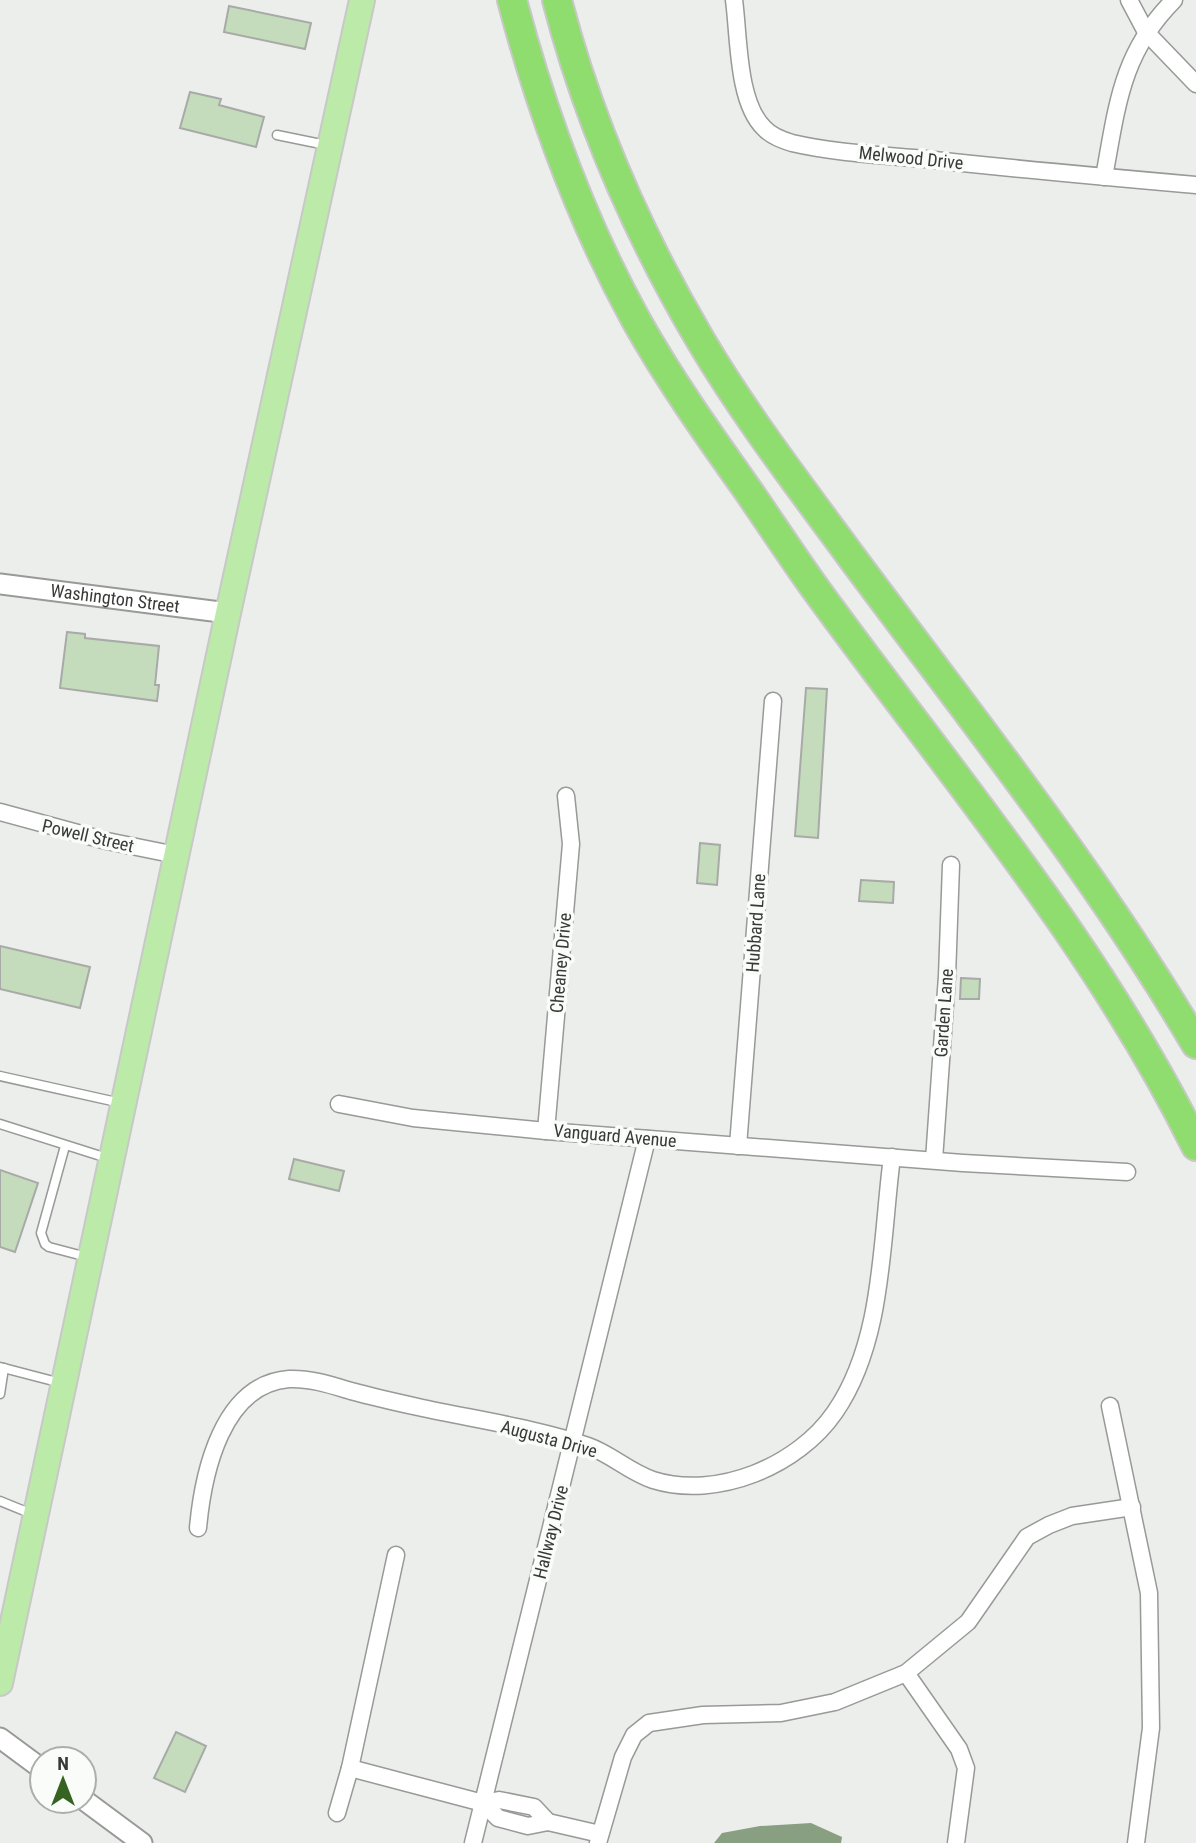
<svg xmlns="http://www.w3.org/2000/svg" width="1196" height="1843" viewBox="0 0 1196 1843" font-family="'Roboto Condensed',sans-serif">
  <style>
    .water { fill: #899f81 }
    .building { fill: #c4dcbc; stroke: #a8aaa7; stroke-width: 2 }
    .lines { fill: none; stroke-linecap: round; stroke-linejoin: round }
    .service-casing { stroke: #979a96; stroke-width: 11 }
    .minor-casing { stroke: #979a96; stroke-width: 19 }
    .tertiary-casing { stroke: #979a96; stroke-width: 23 }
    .primary-casing { stroke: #c8c8c7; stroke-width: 28 }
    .motorway-casing { stroke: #c8c8c7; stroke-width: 32 }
    .service { stroke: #fff; stroke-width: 8 }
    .minor { stroke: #fff; stroke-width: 16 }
    .tertiary { stroke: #fff; stroke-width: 19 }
    .primary { stroke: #bceba9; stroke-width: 24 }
    .motorway { stroke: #90dd6f; stroke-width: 28 }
    .labels { text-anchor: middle; stroke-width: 7; stroke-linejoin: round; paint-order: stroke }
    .street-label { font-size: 18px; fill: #393a38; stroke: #f9fcf8 }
  </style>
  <rect width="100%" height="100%" fill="#eceeeb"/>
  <polygon class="water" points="811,1823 842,1837 841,1843 714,1843 722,1833 760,1826"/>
  <g class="building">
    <polygon points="229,6 311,23 305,49 224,32"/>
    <polygon points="190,92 221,99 219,105 264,117 256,147 180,128"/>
    <polygon points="67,632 85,634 85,638 159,646 155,685 159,685 157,701 60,688"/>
    <polygon points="806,688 827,689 818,838 795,836"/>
    <polygon points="700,843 720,845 717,885 697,883"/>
    <polygon points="861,880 894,882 893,903 859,901"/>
    <polygon points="0,946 90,967 80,1008 0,989"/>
    <polygon points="961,978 980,979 979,999 960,999"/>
    <polygon points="294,1159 344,1171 339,1191 289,1179"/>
    <polygon points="0,1170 38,1183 15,1252 0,1247"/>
    <polygon points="176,1732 206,1746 185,1792 154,1778"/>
  </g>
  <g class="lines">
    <g class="service-casing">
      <g id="service">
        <polyline points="277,135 326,145"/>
        <polyline points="0,1076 121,1103"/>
        <polyline points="0,1124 107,1158"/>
        <polyline points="65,1146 41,1233 45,1244 49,1247 87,1257"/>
        <polyline points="0,1367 61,1383"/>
        <polyline points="0,1394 4,1368"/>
        <polyline points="0,1501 32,1514"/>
      </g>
    </g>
    <g class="minor-casing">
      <g id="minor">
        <path d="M734,0c5,36 3,102 30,128 7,8 18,12 28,15 43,10 89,12 133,16 90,10 180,18 271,26"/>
        <polyline points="1129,0 1146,32 1196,84"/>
        <path d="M1104,177c13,-70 17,-124 70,-177"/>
        <polyline points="0,812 107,841 176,855"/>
        <polyline points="339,1104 413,1118 546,1131 963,1163 1127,1172"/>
        <polyline points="546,1131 571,844 566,796"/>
        <polyline points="738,1146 773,701"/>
        <polyline points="934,1160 947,976 951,865"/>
        <polyline points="1110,1406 1149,1593 1151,1728 1136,1843"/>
        <path d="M198,1528c5,-55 24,-144 91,-149 21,-1 42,6 62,12 22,6 44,11 67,16 54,12 118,21 170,39 23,8 41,26 65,34 64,20 145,-14 182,-68 49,-71 46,-172 57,-255"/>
        <polyline points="906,1673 959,1749 966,1768 956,1843"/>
        <polyline points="350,1768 483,1803 499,1800 534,1807 548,1822"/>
        <polyline points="483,1803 498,1818 528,1826 548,1822 600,1834"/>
        <polyline points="337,1813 350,1768 396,1555"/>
        <polyline points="473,1843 647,1139"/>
        <polyline points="598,1843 623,1757 634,1735 649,1723 703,1715 781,1713 835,1702 906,1673 968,1622 1027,1537 1049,1525 1072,1516 1132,1507"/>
      </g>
    </g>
    <g class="tertiary-casing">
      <g id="tertiary">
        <path id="s1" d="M0,584l228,29"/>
        <polyline points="0,1738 42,1769"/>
        <polyline points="84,1800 142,1843"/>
      </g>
    </g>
    <g class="primary-casing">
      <polyline id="primary" points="0,1683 228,613 362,0"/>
    </g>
    <g class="motorway-casing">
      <g id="motorway">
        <path d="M512,0c29,110 69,220 124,320 33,59 72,114 111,169 22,32 43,64 65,95 133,184 283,357 384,562"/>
        <path d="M557,0c31,120 81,234 144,341 45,76 100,147 152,218 118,159 243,315 343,485"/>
      </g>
    </g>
    <use href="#service" class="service"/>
    <use href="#minor" class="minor"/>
    <use href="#tertiary" class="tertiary"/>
    <use href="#primary" class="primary"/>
    <use href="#motorway" class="motorway"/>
  </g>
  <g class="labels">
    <g class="street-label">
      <text transform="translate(911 158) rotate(6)" y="6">Melwood Drive</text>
      <text dy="6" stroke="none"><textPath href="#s1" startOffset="116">Washington Street</textPath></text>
      <text transform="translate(88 836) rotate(13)" y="6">Powell Street</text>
      <text transform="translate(756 923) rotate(-86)" y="6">Hubbard Lane</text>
      <text transform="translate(561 963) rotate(-85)" y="6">Cheaney Drive</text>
      <text transform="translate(944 1013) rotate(-86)" y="6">Garden Lane</text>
      <text transform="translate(615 1136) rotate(5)" y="6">Vanguard Avenue</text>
      <text transform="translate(549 1439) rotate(15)" y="6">Augusta Drive</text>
      <text transform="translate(551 1532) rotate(-76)" y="6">Hallway Drive</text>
    </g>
  </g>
  <g transform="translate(63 1780)"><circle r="33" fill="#f9fcf8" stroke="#acaeab" stroke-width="2"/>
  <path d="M0-5L12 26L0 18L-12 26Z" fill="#366321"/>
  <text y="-10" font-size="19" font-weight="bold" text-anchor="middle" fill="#393a38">N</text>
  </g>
</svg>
